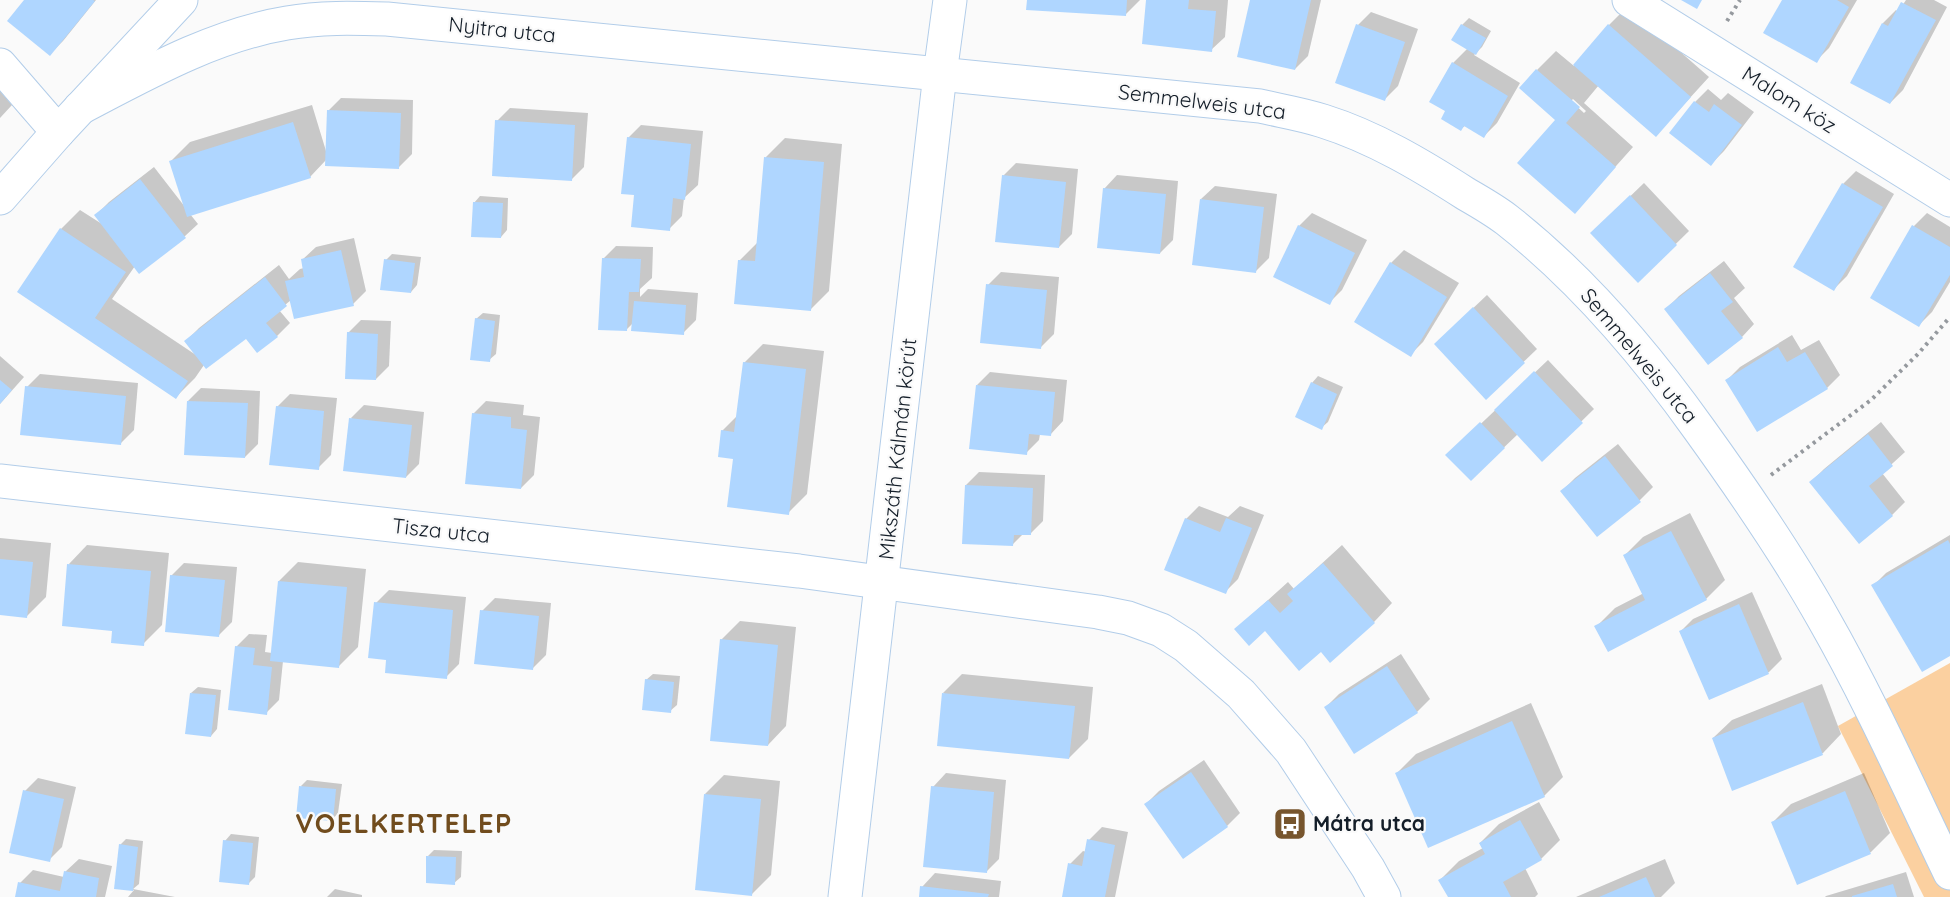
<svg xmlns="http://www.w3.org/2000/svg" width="1950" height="897" viewBox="0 0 1950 897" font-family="Quicksand,sans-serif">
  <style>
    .green { fill: #fbd0a0 }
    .shadow { fill: #0003; fill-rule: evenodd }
    .building { fill: #afd6ff }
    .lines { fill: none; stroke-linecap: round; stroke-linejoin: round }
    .minor-casing { stroke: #b2cde9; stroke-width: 35 }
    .path { stroke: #95999e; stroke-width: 4; stroke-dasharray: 3 4.5; stroke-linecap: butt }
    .minor { stroke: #fff; stroke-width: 33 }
    .labels { text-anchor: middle; stroke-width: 4.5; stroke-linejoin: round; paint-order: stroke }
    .street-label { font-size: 21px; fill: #141e29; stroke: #fafafa }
    .poi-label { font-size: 21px; font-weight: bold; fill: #141e29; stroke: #fafafa; text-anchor: start }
    .district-label { font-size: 27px; font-weight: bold; letter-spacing: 1.5px; fill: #714c1d; stroke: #fafafa }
  </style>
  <rect width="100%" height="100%" fill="#fafafa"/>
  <polygon class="green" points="1950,663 1950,897 1924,897 1838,726"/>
  <g class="shadow">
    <polygon points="26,0 96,0 63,41 50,54"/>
    <polygon points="1028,0 1140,0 1125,15"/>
    <polygon points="1148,0 1228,0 1225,37 1211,50"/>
    <polygon points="1252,0 1321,0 1308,56 1295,69"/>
    <polygon points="1783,0 1857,0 1829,48 1816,61"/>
    <polygon points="1906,0 1934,0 1947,7 1903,90 1890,103 1883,23 1896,10 1898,12"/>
    <path d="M1628,6l81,71 -53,58 -57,-50 -15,18 49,44 -58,65 -18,-92 -20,-50 19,-19 18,15 35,-41zM1573,99l13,12 -2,2 -13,-12z"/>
    <polygon points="1371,12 1418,29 1398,86 1385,99 1358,25"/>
    <polygon points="1469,18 1491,31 1482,47 1474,55 1520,83 1497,123 1484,136 1466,125 1461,129 1447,111 1453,63 1468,48 1453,40 1462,25"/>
    <polygon points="1708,89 1721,100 1728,93 1754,112 1724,151 1711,164 1695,102"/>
    <polygon points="0,91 12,105 0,118"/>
    <polygon points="341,98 413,100 412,154 399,167 326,160 310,177 190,214 198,224 185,236 139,272 135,266 112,299 196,355 186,341 199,328 279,265 289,279 300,269 304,268 302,260 316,247 354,238 366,291 353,304 291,300 279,310 290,323 277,336 257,351 246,336 204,365 195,378 176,397 19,292 61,229 80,210 102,224 96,215 109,202 154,167 185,207 171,161 190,142 312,105 326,151 328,111"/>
    <polygon points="510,108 588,113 584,167 571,180 497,121"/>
    <polygon points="641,125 703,131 698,185 684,198 682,216 669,229 635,194 628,138"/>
    <polygon points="785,138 842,144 829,291 810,310 739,261 758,242 766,157"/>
    <polygon points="1016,163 1078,169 1072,234 1059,247 1003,176"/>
    <polygon points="1856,171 1894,194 1847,276 1834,289 1843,184"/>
    <polygon points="1117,175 1178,181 1173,240 1160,253 1104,189"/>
    <polygon points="1644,183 1689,231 1638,281 1592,233"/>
    <polygon points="1215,186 1277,194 1269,258 1256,271 1201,199"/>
    <polygon points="480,196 508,198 507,230 501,237 474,203"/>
    <polygon points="1312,213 1367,240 1342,290 1329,303 1299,226"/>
    <polygon points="1927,213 1950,227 1950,282 1932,312 1919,325 1914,226"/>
    <polygon points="616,246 653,247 652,278 640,289 640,297 648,289 698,293 696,320 683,333 633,323 626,330 603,259"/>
    <polygon points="1404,250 1459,283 1423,342 1410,355 1391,263"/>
    <polygon points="392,254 421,257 417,285 411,292 386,260"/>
    <polygon points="1724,261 1745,288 1734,298 1754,324 1742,337 1666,309 1679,296"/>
    <polygon points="1001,272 1059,277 1054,334 1041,347 988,285"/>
    <polygon points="1487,295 1537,349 1486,398 1449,331"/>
    <polygon points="483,313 500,315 496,354 489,360 476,319"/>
    <polygon points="361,320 391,321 389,366 376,379 348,333"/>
    <polygon points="1792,335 1801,350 1819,340 1840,375 1827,388 1727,380 1740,367"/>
    <polygon points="763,344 824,351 807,494 788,513 734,458 722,431 738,415 744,363"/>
    <polygon points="0,356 24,377 0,404"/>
    <polygon points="1548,360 1594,409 1542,460 1518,434 1471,479 1448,455"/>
    <polygon points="990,372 1067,380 1063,421 1050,435 1040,434 1039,440 1026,453 977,385"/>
    <polygon points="40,374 138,383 134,430 121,443 27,387"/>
    <polygon points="1318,376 1343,387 1328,422 1321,428 1312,383"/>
    <polygon points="201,388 260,391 258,444 245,457 188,401"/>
    <polygon points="290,394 337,398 331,455 318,468 277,407"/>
    <polygon points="486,401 524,405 523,415 540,417 534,475 521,488 473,414"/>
    <polygon points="364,405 424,412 419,464 406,477 351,418"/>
    <polygon points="1881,422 1905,452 1882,473 1905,502 1892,515 1811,482 1824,469"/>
    <polygon points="1618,444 1653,487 1640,500 1597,535 1562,491 1575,478"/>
    <polygon points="979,472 1045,475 1043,521 1030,534 1023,534 1012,545 966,485"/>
    <polygon points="1199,506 1228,517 1240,506 1264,515 1238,579 1225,592 1186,519"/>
    <polygon points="1690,513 1725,580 1706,599 1596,627 1615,608 1644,593 1624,556 1643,537"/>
    <polygon points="1950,535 1950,654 1873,586 1886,573"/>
    <polygon points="0,538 51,543 46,597 27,616 0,613"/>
    <polygon points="87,545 169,553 162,625 143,644 114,629 69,564"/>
    <polygon points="1342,545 1392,603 1374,622 1265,629 1236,629 1288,582 1294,589"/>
    <polygon points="298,562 366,569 358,647 339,666 283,661 279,700 266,713 236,647 249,634 267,635 265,652 272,653 279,581"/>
    <polygon points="184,563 237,567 232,622 219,635 171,576"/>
    <polygon points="389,590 466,597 459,664 446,677 387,659 376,603"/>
    <polygon points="1752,592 1782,659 1769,672 1710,698 1680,632 1693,619"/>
    <polygon points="495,598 551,603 546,655 533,668 482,611"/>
    <polygon points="740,621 796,627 786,726 768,745 721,640"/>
    <polygon points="1401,654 1430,699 1417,712 1354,752 1326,707 1339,694"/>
    <polygon points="653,674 680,676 677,705 670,711 646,680"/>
    <polygon points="962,674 1093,687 1088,739 1069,758 943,693"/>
    <polygon points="1822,684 1841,734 1823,753 1733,789 1713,738 1732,720"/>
    <polygon points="198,687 221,690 217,729 211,736 191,693"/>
    <polygon points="1531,703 1563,777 1544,796 1397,773 1416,754"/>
    <polygon points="1204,760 1240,813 1227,826 1183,857 1146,804 1159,791"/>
    <polygon points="946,773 1006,780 999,859 986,872 933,787"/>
    <polygon points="1864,773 1890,833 1871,852 1798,883 1772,823 1791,804"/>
    <polygon points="724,775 780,781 771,875 752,894 705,794"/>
    <polygon points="38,778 76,787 62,847 49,860 25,791"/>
    <polygon points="307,780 342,784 338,813 332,820 301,786"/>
    <polygon points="1539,802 1560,840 1541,859 1525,868 1538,894 1535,897 1450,897 1440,880 1459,861 1483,848 1480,843 1499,824"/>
    <polygon points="1102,827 1128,832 1115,897 1064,897 1070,864 1083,851 1087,852 1089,840"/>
    <polygon points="231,834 259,837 255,877 248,884 225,841"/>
    <polygon points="126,839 143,841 139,884 133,889 175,897 128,897 134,890 115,888 120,845"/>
    <polygon points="434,850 462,851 461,877 454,883 428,856"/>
    <polygon points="79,859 112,866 105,897 17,897 20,883 33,870 64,877 65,872"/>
    <polygon points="1665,859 1675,883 1661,897 1576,897"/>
    <polygon points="1906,872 1914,897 1825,897 1826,896"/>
    <polygon points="935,873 1001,881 999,897 921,897 922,887"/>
    <polygon points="335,889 362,895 362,897 327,897"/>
  </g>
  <g class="building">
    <polygon points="24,0 93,0 95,1 50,56 7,21"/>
    <polygon points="1027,0 1127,0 1126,16 1026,10"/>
    <polygon points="1146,0 1189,0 1188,9 1216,11 1212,52 1142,44"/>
    <polygon points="1250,0 1311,0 1295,70 1237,57"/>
    <polygon points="1681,0 1702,0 1697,9"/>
    <polygon points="1782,0 1837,0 1849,7 1817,63 1763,33"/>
    <polygon points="1901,2 1936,20 1890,104 1850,83 1882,23 1888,26"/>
    <polygon points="1356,24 1405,42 1385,101 1335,83"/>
    <polygon points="1461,24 1486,38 1476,55 1451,40"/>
    <polygon points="1608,24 1691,97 1656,137 1573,65"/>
    <polygon points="1452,62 1508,96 1484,138 1464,126 1461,131 1441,119 1445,111 1429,102"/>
    <polygon points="1536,69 1580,107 1566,123 1616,167 1575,214 1517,163 1555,120 1519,88"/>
    <polygon points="1694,101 1709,112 1714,104 1742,125 1711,166 1669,133"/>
    <polygon points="327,110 401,113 399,169 325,166"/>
    <polygon points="495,120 575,125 572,181 492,176"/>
    <polygon points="293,122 311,178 187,217 169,161"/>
    <polygon points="627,137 691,144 685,200 673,198 670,231 631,227 634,195 621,194"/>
    <polygon points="764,157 824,162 811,311 734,304 738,260 755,261"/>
    <polygon points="1002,175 1066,182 1059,248 995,242"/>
    <polygon points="140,179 186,238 139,274 94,215"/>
    <polygon points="1842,183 1883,207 1834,291 1793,267"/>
    <polygon points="1103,188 1166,194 1160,254 1097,248"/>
    <polygon points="1630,195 1677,245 1638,283 1590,233"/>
    <polygon points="1200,199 1264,207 1256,273 1192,265"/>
    <polygon points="473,202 503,203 501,238 471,237"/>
    <polygon points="1298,225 1355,253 1330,305 1273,277"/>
    <polygon points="1912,225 1950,247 1950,275 1919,327 1870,298"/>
    <polygon points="60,228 126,272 95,318 188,381 176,399 17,292"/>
    <polygon points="341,250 354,306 294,319 285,281 304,277 301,259"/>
    <polygon points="602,258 641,259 639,292 629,292 627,331 598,330"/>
    <polygon points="384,259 415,263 411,293 380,290"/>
    <polygon points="1390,262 1447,297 1411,357 1354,322"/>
    <polygon points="1710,273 1733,302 1721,311 1743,338 1708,365 1664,309"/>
    <polygon points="265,277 287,306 266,323 278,337 257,353 246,339 206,369 184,341"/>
    <polygon points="986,284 1047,290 1041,349 980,343"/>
    <polygon points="634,301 686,305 684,335 631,331"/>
    <polygon points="1473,307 1525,363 1486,400 1434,344"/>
    <polygon points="475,318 495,321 490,362 470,360"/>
    <polygon points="347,332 378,334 376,380 345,379"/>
    <polygon points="1778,347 1787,362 1805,352 1828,389 1757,432 1725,380"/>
    <polygon points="743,362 806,369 789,515 727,507 733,459 718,457 721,430 734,432"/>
    <polygon points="1534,371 1583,423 1542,462 1494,410"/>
    <polygon points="0,380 12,390 0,404"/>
    <polygon points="1311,382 1337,394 1322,430 1295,417"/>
    <polygon points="976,385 1055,392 1051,436 1029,434 1027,455 969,449"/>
    <polygon points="25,386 126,396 121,445 20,435"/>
    <polygon points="187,401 248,403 245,458 184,455"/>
    <polygon points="276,406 324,411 319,470 269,465"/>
    <polygon points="472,413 511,417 511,428 527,430 521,489 465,484"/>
    <polygon points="349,418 412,425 406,478 343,471"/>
    <polygon points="1480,422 1505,448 1471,481 1445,455"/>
    <polygon points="1868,434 1893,466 1869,486 1893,516 1859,544 1809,482"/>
    <polygon points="1605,456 1641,502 1597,537 1560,491"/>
    <polygon points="965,485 1033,488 1031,535 1014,535 1013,546 962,544"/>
    <polygon points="1185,518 1220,532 1226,518 1252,528 1226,594 1164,570"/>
    <polygon points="1671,531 1707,600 1608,652 1594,626 1645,600 1623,555"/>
    <polygon points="1948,540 1950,544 1950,656 1922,672 1871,585"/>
    <polygon points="0,559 33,562 27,618 0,615"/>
    <polygon points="1323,563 1375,623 1330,663 1321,652 1299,671 1265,631 1249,646 1234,629 1268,600 1280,613 1293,601 1287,594"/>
    <polygon points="67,564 151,571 144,646 111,643 112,631 62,626"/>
    <polygon points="170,575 225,580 219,637 165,632"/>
    <polygon points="278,581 347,587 339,668 270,661"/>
    <polygon points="374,602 453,610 447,679 385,673 386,660 368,658"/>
    <polygon points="1739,604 1769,674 1709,700 1679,631"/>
    <polygon points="480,610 539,616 533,670 474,664"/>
    <polygon points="720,639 778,645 768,746 710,741"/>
    <polygon points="235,646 255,648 253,665 272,667 267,715 228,710"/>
    <polygon points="1387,666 1418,713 1354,754 1324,707"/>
    <polygon points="645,679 674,682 671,713 642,710"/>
    <polygon points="190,693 216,695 211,737 185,734"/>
    <polygon points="942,693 1075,706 1069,759 937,746"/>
    <polygon points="1803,702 1823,755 1732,791 1712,738"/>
    <polygon points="1512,721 1545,797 1428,848 1395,773"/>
    <polygon points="1191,772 1228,827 1183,859 1144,804"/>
    <polygon points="299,786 336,789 333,821 296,818"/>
    <polygon points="931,786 994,792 987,873 923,867"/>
    <polygon points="23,790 64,799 50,862 9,853"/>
    <polygon points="1845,791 1871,854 1797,885 1771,822"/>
    <polygon points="704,794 761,799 752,896 695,890"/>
    <polygon points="1520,820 1542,860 1503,882 1511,897 1448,897 1438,880 1485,854 1479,843"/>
    <polygon points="1087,839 1115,845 1105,897 1062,897 1068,863 1082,866"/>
    <polygon points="223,840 253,843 249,885 219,882"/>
    <polygon points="119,844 138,847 133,891 114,889"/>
    <polygon points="426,856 456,857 455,885 426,883"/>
    <polygon points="64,871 99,878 96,897 15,897 18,882 60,891"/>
    <polygon points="1646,877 1655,897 1599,897"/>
    <polygon points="1893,884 1897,897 1852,897 1852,896"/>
    <polygon points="920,886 989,894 988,897 919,897"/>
  </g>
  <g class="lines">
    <g class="minor-casing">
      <g id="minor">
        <polyline points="1629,0 1950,200"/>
        <polyline points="0,65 58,132"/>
        <path d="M80,108c65,-34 134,-73 207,-85 33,-6 66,-5 100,-4l873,87c21,5 42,8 63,15 51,16 98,44 143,73 14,8 28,16 41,26 75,59 137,132 192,209 44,61 87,123 124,189 47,82 86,170 127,255"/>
        <polyline points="0,198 58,132 181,0"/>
        <polyline points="0,481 799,571 1098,612 1128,618 1161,630 1186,646 1241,694 1291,751 1368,868 1384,897"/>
        <polyline points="845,897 940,74 950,0"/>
      </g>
    </g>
    <g class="path">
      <polyline points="1727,21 1740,0"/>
      <polyline points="1771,475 1871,400 1918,354 1950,317"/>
    </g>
    <use href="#minor" class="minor"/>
  </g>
  <defs>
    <g id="bus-square" transform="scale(1.725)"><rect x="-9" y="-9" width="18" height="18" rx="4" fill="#77552d" stroke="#fafafa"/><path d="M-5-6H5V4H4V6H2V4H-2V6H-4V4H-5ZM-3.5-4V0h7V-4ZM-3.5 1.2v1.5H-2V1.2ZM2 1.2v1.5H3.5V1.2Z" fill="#fff"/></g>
  </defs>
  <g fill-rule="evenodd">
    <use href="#bus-square" x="1290" y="824"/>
  </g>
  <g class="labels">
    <g class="street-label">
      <text transform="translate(502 30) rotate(6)" y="7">Nyitra utca</text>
      <text transform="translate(1789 100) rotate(32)" y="7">Malom köz</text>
      <text transform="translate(1202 102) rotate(7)" y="7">Semmelweis utca</text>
      <text transform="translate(1639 356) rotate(50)" y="7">Semmelweis utca</text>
      <text transform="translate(898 449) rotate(-84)" y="7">Mikszáth Kálmán körút</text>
      <text transform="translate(441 531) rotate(6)" y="7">Tisza utca</text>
    </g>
    <g class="poi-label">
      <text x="1313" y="831">Mátra utca</text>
    </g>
    <g class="district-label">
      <text x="404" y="833">VOELKERTELEP</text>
    </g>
  </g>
</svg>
